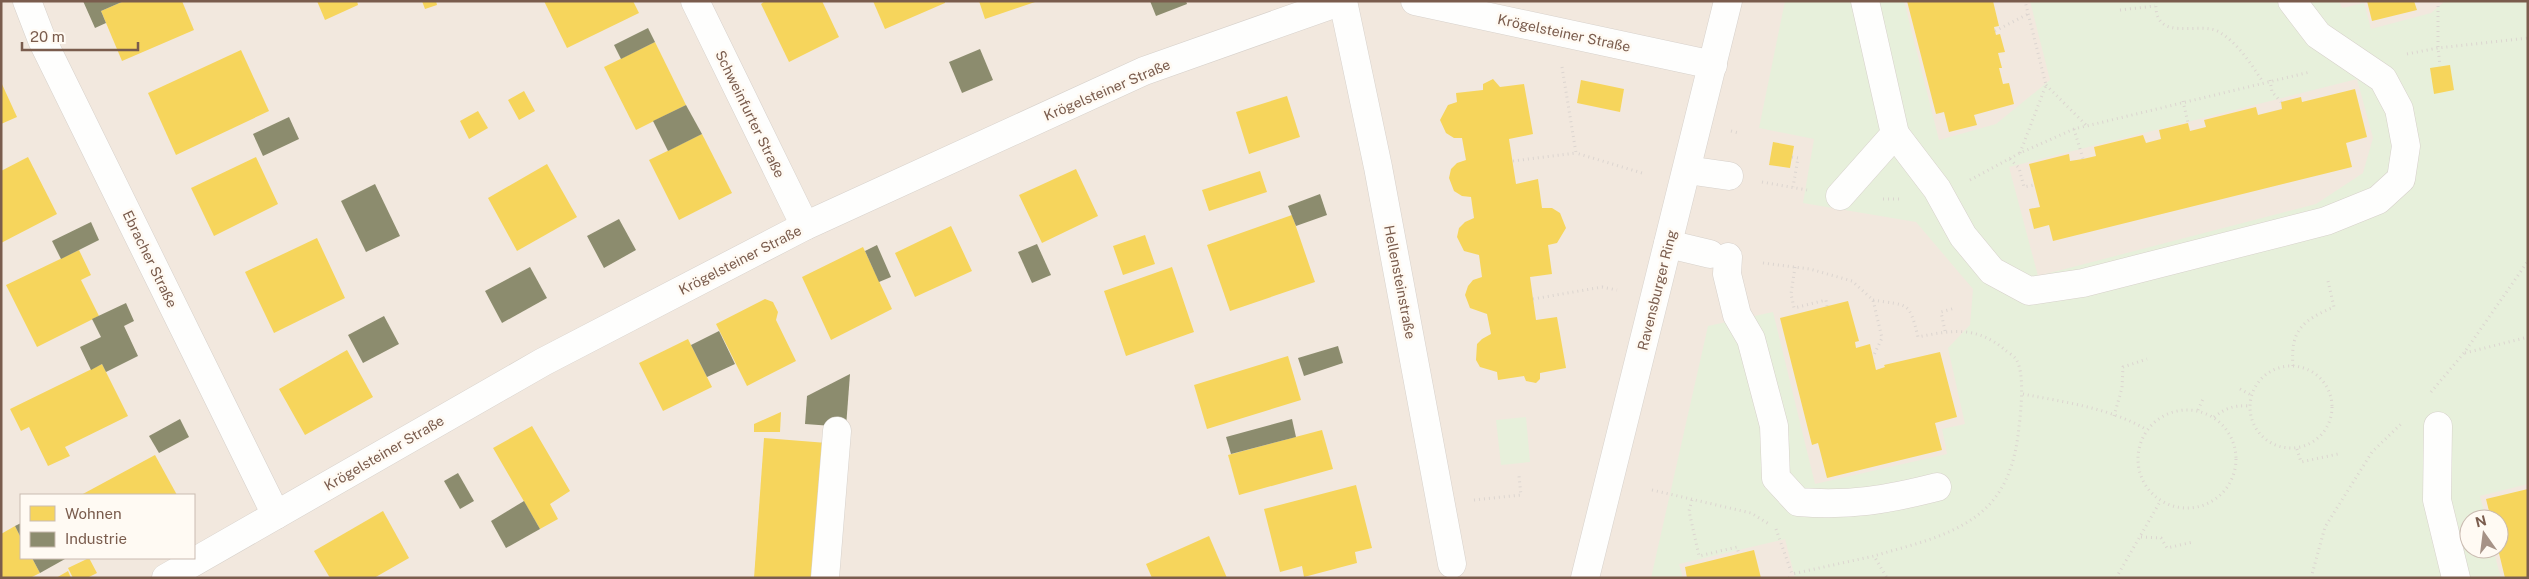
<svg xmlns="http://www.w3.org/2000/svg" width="2529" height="579" viewBox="0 0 2529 579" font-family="'Public Sans',sans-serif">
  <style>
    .residential { fill: #f2e8de; fill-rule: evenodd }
    .green { fill: #e7f0db; fill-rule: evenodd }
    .homes { fill: #f6d55c }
    .industry { fill: #8c8c6e }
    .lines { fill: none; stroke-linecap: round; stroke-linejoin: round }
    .minor-casing { stroke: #d7d1cb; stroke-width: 29 }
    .path { stroke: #dcd5d0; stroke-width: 3; stroke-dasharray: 1 4; stroke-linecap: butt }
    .minor { stroke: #fefefd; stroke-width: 28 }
    .labels { text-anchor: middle; stroke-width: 5; stroke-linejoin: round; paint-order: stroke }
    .street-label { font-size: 14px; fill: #7a5c4d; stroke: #fffaf3 }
  </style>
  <rect width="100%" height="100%" fill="#f9f5f0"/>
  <path class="residential" d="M1,1h2527v577h-2527zM21,495h173v63h-173zM2469,519h30v30h-30z"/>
  <g class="green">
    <path d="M1785,1h119l35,139 57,-16 54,-44 -20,-79h309l3,7 22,-5 7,26 60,-16 14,-12h83v483l-48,12 6,23h-17v30h24l8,29h-706l-10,-39 -106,25 4,14h-32l57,-252 65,-14 42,172 132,-30 -5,-25 23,-5 -17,-76 22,-23 3,-36 -57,-67 -113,-19 11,-64 -55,-11zM2357,79l16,59 -10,35 -47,31 -278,72 -29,-109z"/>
    <polygon points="1526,417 1530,462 1501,465 1496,420"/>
  </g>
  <g class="homes">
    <polygon points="124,1 182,1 194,30 122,61 101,11"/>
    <polygon points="317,1 357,1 358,5 325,20"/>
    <polygon points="422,1 436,1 437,5 425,9"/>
    <polygon points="544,1 633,1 639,13 567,48"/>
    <polygon points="765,1 822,1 839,37 789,62 761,4"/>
    <polygon points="873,1 945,1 945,3 885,29"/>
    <polygon points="979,1 1035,1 1035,2 985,19"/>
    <polygon points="1907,1 1993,1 1999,26 1994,27 1996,35 2000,34 2005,52 1998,53 2002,68 1999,68 2003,84 2009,83 2014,104 1974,115 1977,125 1949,132 1944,112 1936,114"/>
    <polygon points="2367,1 2414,1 2417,10 2372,21"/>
    <polygon points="655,42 686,105 636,130 604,67"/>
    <polygon points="241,50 269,111 176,155 148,93"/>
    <polygon points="2450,65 2454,90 2434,94 2430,68"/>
    <polygon points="1493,79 1500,87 1524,84 1533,134 1509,139 1516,184 1538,179 1542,208 1552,208 1560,213 1566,228 1557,243 1548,245 1552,274 1530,277 1536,320 1557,317 1566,368 1540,373 1540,379 1536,383 1526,381 1524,376 1498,380 1497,372 1480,367 1476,360 1477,344 1482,339 1491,334 1487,314 1470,308 1465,295 1468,286 1473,280 1482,277 1479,255 1464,251 1457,237 1459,228 1465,222 1474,218 1471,197 1462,196 1454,191 1449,178 1451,169 1457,163 1466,160 1462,138 1454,138 1446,133 1440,120 1448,105 1457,102 1456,93 1483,90 1483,84"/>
    <polygon points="1581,80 1624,89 1620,112 1577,103"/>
    <polygon points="1,82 17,117 1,124"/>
    <polygon points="2355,89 2367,137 2346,143 2352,167 2053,241 2049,225 2034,229 2029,209 2040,207 2029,164 2069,154 2070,161 2083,159 2096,156 2094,147 2143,135 2146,143 2161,139 2159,130 2188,123 2190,131 2206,127 2204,120 2256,107 2258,115 2282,109 2281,102 2301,97 2302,102"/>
    <polygon points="524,91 535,111 519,120 508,100"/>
    <polygon points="1287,96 1300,137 1249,154 1236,112"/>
    <polygon points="478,111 488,128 469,139 460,121"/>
    <polygon points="702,134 732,193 679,220 649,160"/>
    <polygon points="1773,142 1794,146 1790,168 1769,165"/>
    <polygon points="28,157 57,214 1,243 1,171"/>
    <polygon points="256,157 278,204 214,236 191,188"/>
    <polygon points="547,164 577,217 517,251 488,198"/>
    <polygon points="1076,169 1098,216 1042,243 1019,195"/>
    <polygon points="1260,171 1267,192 1209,211 1202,190"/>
    <polygon points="1292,215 1315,282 1230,311 1207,245"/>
    <polygon points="951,226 972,271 915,297 895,253"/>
    <polygon points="1145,235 1155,264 1123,275 1113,246"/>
    <polygon points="317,238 345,298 274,333 245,272"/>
    <polygon points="863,247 892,309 831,340 802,277"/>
    <polygon points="79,250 91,275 81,280 99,316 37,347 6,285"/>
    <polygon points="1172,267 1194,332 1126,356 1104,291"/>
    <polygon points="765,299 773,302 778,312 776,320 796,361 747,386 716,324"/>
    <polygon points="1848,301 1859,341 1855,342 1856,348 1870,344 1876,370 1885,367 1884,365 1940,352 1957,417 1935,423 1942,450 1827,478 1818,443 1812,445 1780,318"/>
    <polygon points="688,339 712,387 663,411 639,363"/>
    <polygon points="347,350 373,397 305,435 279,389"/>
    <polygon points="1288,356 1301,400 1207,429 1194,385"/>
    <polygon points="102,364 128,416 65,447 70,456 48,466 29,427 21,431 10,409"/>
    <polygon points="781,412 780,432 754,432 754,424"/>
    <polygon points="532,426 570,491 550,504 558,519 540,529 493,448"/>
    <polygon points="1322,430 1333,469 1239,495 1228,455"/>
    <polygon points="764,438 827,443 818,578 754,578"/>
    <polygon points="155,455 177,495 81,495"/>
    <polygon points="1356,485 1372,548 1355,552 1357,563 1304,577 1302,566 1280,572 1264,509"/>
    <polygon points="2528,489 2528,578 2505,578 2498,549 2499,519 2491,519 2486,499"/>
    <polygon points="383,511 409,558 374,578 330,578 314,551"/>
    <polygon points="15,526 21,538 21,558 32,558 40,573 30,578 1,578 1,534"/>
    <polygon points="1209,536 1227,578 1152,578 1146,564"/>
    <polygon points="1754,550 1761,578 1687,578 1685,567"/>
    <polygon points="89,558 97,573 87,578 73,578 68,568"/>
    <polygon points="68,571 71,578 56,578"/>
  </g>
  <g class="industry">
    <polygon points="83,1 124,1 101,11 106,23 95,28"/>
    <polygon points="1150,1 1186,1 1187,4 1156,16"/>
    <polygon points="648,28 655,42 621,59 614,45"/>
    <polygon points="980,49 993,80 962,93 949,62"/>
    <polygon points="686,105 702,134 668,151 653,121"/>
    <polygon points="289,117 299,139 263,156 253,134"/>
    <polygon points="375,184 400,236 366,252 341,201"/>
    <polygon points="1320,194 1327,215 1296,226 1288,206"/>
    <polygon points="619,219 636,250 604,268 587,236"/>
    <polygon points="91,222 99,240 61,259 52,241"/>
    <polygon points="1037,244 1051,275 1032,283 1018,252"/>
    <polygon points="877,245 891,277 879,282 865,251"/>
    <polygon points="530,267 547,298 502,323 485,291"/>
    <polygon points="126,303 134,321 124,326 138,356 106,372 102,364 91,370 80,347 101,337 92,319"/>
    <polygon points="384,316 399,344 363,363 348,335"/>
    <polygon points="719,331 735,364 707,377 691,345"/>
    <polygon points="1338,346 1343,363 1304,376 1298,358"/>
    <polygon points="850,374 846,427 805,424 807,396"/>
    <polygon points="180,419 189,437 159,453 149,436"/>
    <polygon points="1292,419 1296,437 1231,454 1226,437"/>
    <polygon points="458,473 474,501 460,509 444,481"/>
    <polygon points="524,501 540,529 506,548 491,521"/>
    <polygon points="21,523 21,538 15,526"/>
    <polygon points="32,558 64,558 65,559 40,573"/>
  </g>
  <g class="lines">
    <g class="minor-casing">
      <g id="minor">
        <polyline points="27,1 42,40 276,515"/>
        <polyline points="695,1 805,226"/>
        <polyline points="1343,1 1378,167 1452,564"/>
        <polyline points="1415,1 1713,65"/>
        <polyline points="1895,134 1937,189 1963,236 1992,271 2029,291 2083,283 2326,221 2378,200 2401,179 2406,146 2399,109 2383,79 2318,35 2292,1"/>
        <polyline points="1687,170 1729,176"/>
        <polyline points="1840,196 1895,134 1865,1"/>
        <polyline points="1668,244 1710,254"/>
        <path d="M1728,257l-1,17 10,41 14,24 23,87 2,52 22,24c52,4 88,-2 139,-15"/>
        <polyline points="2438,426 2437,500 2456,578"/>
        <polyline points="166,578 543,362 805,226 1144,71 1342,1"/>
        <polyline points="825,578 837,431"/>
        <polyline points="1585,578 1728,1"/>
      </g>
    </g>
    <g class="path">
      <path d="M2156,1c-3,44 44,19 63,31 19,11 32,32 44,50"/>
      <polyline points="2438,1 2438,48 2440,66"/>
      <polyline points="2120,10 2155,6"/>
      <polyline points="1995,31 2028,14"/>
      <polyline points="2407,54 2438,48 2528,38"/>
      <polyline points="1562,67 1576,153 1642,173"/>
      <polyline points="2270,80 2272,92 2281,102"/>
      <polyline points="2046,85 2086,125"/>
      <polyline points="2183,101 2188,123"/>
      <polyline points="2074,129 2083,159"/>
      <polyline points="1731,131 1739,133"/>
      <polyline points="2020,153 2046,85 2025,1"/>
      <polyline points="1792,157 1798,158 1793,187"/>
      <polyline points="2010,159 2019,168 2024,187 2034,185"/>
      <polyline points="1513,161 1576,153"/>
      <polyline points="1970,180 2020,153 2074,129 2310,72"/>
      <polyline points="1762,182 1807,190"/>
      <polyline points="1883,199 1901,199"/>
      <polyline points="1763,263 1810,269 1852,281 1873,300 1882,338 1873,357"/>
      <polyline points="1795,267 1791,294 1794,308 1826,300 1827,306"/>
      <polyline points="1533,299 1602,287 1617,290"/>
      <path d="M1873,300c35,6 36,0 45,37 34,-7 58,-11 86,12 3,3 9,6 12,10 9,14 5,51 3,68 -3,29 -10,57 -31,79 -30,30 -75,38 -114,50"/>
      <polyline points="1945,331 1941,312 1955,308"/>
      <polyline points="2465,353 2528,337"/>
      <circle cx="2291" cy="407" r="41"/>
      <path d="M2293,366c-3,-36 10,-46 41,-59l-6,-26"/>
      <polyline points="2240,389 2251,395"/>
      <polyline points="2431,392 2464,353 2528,261"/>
      <path d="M2023,394c40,8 88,14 124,36"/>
      <circle cx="2187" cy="459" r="49"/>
      <polyline points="2198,410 2203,399"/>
      <polyline points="2114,416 2122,388 2123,367 2147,359"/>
      <path d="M2214,417c12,-9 20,-12 35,-11"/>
      <polyline points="2297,449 2301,462 2338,454"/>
      <polyline points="1652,490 1751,513 1769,524"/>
      <polyline points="1474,500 1521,495 1519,476"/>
      <polyline points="1692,500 1689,511 1699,556 1737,547 1739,554"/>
      <polyline points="1776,529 1792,574 1874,556 1887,578"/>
      <polyline points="2141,537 2161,538 2167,548 2193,542"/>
      <polyline points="1789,578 1792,574"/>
      <polyline points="2116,578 2161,500"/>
      <polyline points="2311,578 2325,527 2372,452 2403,422"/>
    </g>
    <use href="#minor" class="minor"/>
  </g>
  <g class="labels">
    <g class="street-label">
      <text transform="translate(1564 33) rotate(12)" y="5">Krögelsteiner Straße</text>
      <text transform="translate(1107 90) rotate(-23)" y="5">Krögelsteiner Straße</text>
      <text transform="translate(750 114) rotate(64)" y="5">Schweinfurter Straße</text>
      <text transform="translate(150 259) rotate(64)" y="5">Ebracher Straße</text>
      <text transform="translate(740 260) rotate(-27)" y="5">Krögelsteiner Straße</text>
      <text transform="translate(1400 282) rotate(79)" y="5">Hellensteinstraße</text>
      <text transform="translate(1657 290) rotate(-76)" y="5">Ravensburger Ring</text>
      <text transform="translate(384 453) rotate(-30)" y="5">Krögelsteiner Straße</text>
    </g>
  </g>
  <rect width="2529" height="579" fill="none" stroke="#7a5c4d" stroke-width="5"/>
  <rect x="20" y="494" width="175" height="65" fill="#fffaf3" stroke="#cabbb1"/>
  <rect x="30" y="506" width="25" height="15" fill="#f6d55c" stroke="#cabbb1"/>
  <text x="65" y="519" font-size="15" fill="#7a5c4d">Wohnen</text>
  <rect x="30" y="532" width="25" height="15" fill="#8c8c6e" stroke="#cabbb1"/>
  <text x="65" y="544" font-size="15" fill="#7a5c4d">Industrie</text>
  <g transform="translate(2484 534) rotate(346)"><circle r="24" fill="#fffaf3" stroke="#cabbb1"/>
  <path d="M0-4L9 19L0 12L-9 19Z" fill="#a69286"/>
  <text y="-8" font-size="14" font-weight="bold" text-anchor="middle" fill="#7a5c4d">N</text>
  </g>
  <path d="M22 42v8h116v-8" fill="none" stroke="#7a5c4d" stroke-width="2.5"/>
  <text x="30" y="42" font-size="15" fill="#7a5c4d" stroke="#fffaf3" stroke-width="4" paint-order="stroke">20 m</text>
</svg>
